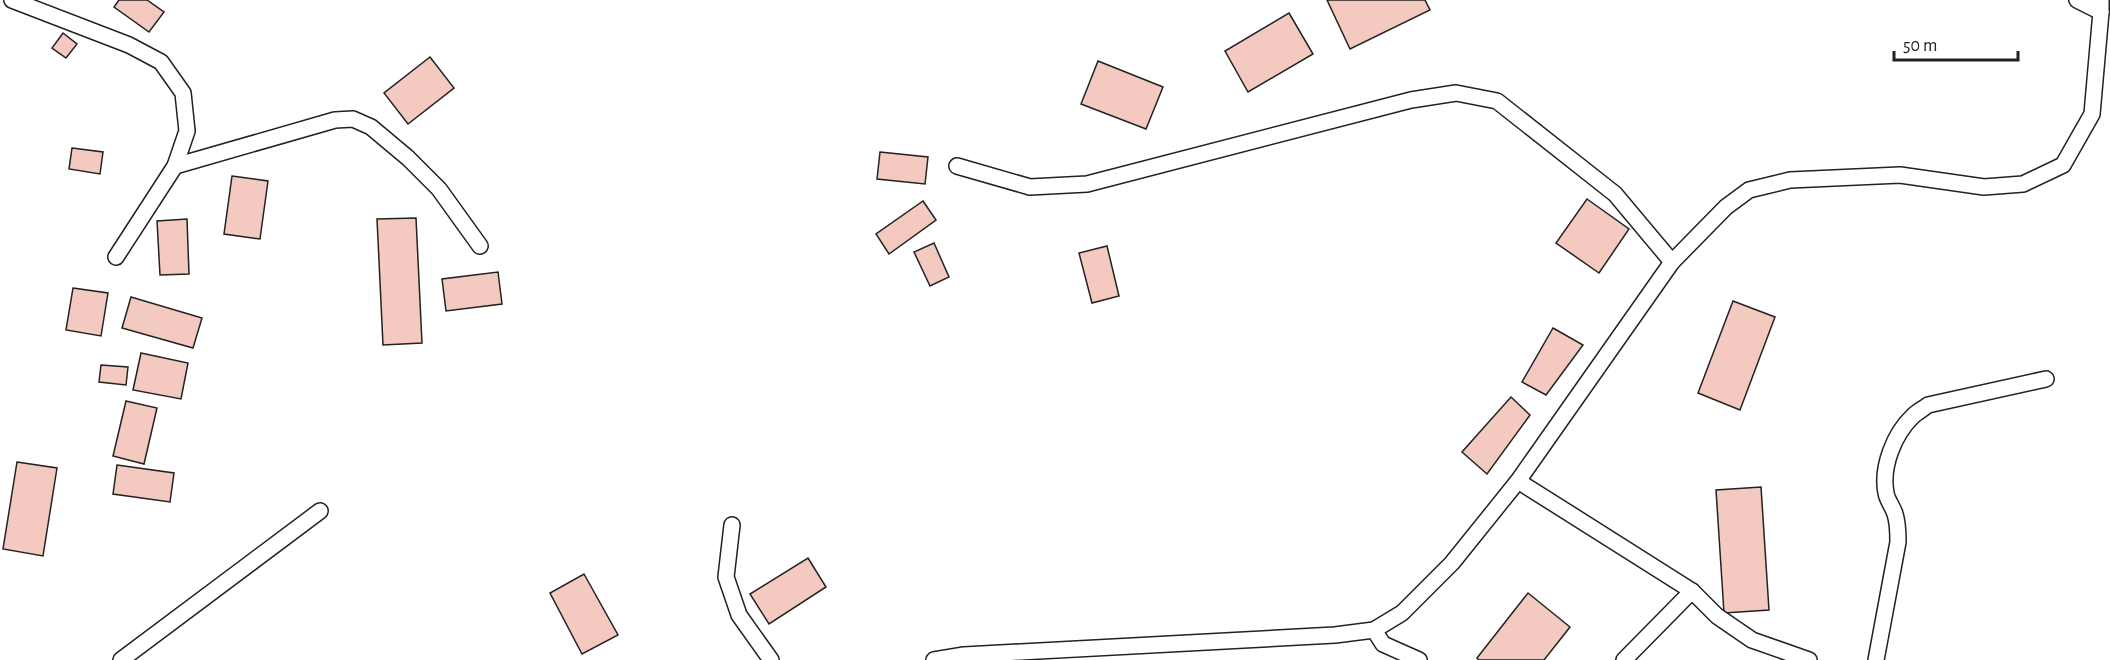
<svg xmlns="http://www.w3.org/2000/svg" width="2110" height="660" viewBox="0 0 2110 660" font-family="'Alegreya Sans',sans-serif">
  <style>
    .building { fill: #f3c9c0; stroke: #222; stroke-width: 1.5 }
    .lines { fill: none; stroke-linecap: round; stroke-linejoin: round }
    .street-casing { stroke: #222; stroke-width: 18 }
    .street { stroke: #fff; stroke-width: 15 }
  </style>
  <rect width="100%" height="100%" fill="#fff"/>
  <g class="building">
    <polygon points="119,0 147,0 164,12 149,32 114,7"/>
    <polygon points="1327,0 1425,0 1430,10 1350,49"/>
    <polygon points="1289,13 1313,54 1248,92 1225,51"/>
    <polygon points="63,33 77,44 66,58 52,48"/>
    <polygon points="430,57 454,88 408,124 384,93"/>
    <polygon points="1098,61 1163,87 1146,129 1081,104"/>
    <polygon points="72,148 103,152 100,174 69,169"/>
    <polygon points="880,152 928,157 925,184 877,179"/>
    <polygon points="232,176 268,181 260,239 224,234"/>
    <polygon points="1587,199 1629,229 1599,273 1556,243"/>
    <polygon points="923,201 936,220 889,254 876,234"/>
    <polygon points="416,218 422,343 383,345 377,219"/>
    <polygon points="187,219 189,274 160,275 157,221"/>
    <polygon points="934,243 949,277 930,286 914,252"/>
    <polygon points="1107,246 1119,296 1092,303 1079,253"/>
    <polygon points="498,272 502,304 446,311 442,279"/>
    <polygon points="73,288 108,293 101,336 66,330"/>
    <polygon points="131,297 202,318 193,348 122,328"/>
    <polygon points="1733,301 1775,317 1740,410 1698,393"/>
    <polygon points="1553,328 1583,345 1546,395 1522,382"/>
    <polygon points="141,353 188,363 181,399 133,390"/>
    <polygon points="101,365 128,367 126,385 99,382"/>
    <polygon points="1511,397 1530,415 1487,474 1462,452"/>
    <polygon points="126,401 157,408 144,464 113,456"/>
    <polygon points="17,462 57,468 43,556 3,549"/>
    <polygon points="117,465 174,473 170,502 113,494"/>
    <polygon points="1761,487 1769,610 1724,613 1716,490"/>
    <polygon points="808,558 826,587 769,624 750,594"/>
    <polygon points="584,574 618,635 582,654 550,593"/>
    <polygon points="1528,593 1570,627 1544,660 1479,660 1477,658"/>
  </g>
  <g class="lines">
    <g class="street-casing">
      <g id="street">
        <polyline points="12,0 129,45 161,62 183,93 187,131 175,166 116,257"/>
        <polyline points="2077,0 2101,12"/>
        <polyline points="175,166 335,120 353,119 371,127 408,158 439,189 480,246"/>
        <polyline points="957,166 1030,187 1087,184 1411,100 1456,93 1497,101 1615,194 1672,262"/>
        <polyline points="1518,481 1692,591 1717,616 1752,640 1809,660"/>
        <polyline points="732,525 726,577 739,615 771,660"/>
        <polyline points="1374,630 1383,644 1419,660"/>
        <polyline points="121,660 320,511"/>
        <polyline points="934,660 964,655 1335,635 1374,630 1402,613 1452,563 1518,481 1672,262 1726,207 1749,190 1790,180 1900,175 1984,187 2023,184 2063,165 2092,114 2101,12 2101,0"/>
        <polyline points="1624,660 1692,591"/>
        <path d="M1876,660l22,-118c0,-9 0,-19 -3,-28 -2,-7 -8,-14 -9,-21 -5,-26 8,-59 27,-77 4,-4 10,-7 15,-11l118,-26"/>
      </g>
    </g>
    <use href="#street" class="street"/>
  </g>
  <path d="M1894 51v9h124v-9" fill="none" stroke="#222222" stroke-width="3"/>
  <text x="1903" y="51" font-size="18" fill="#222222" stroke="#ffffff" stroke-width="4.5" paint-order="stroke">50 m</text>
</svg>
